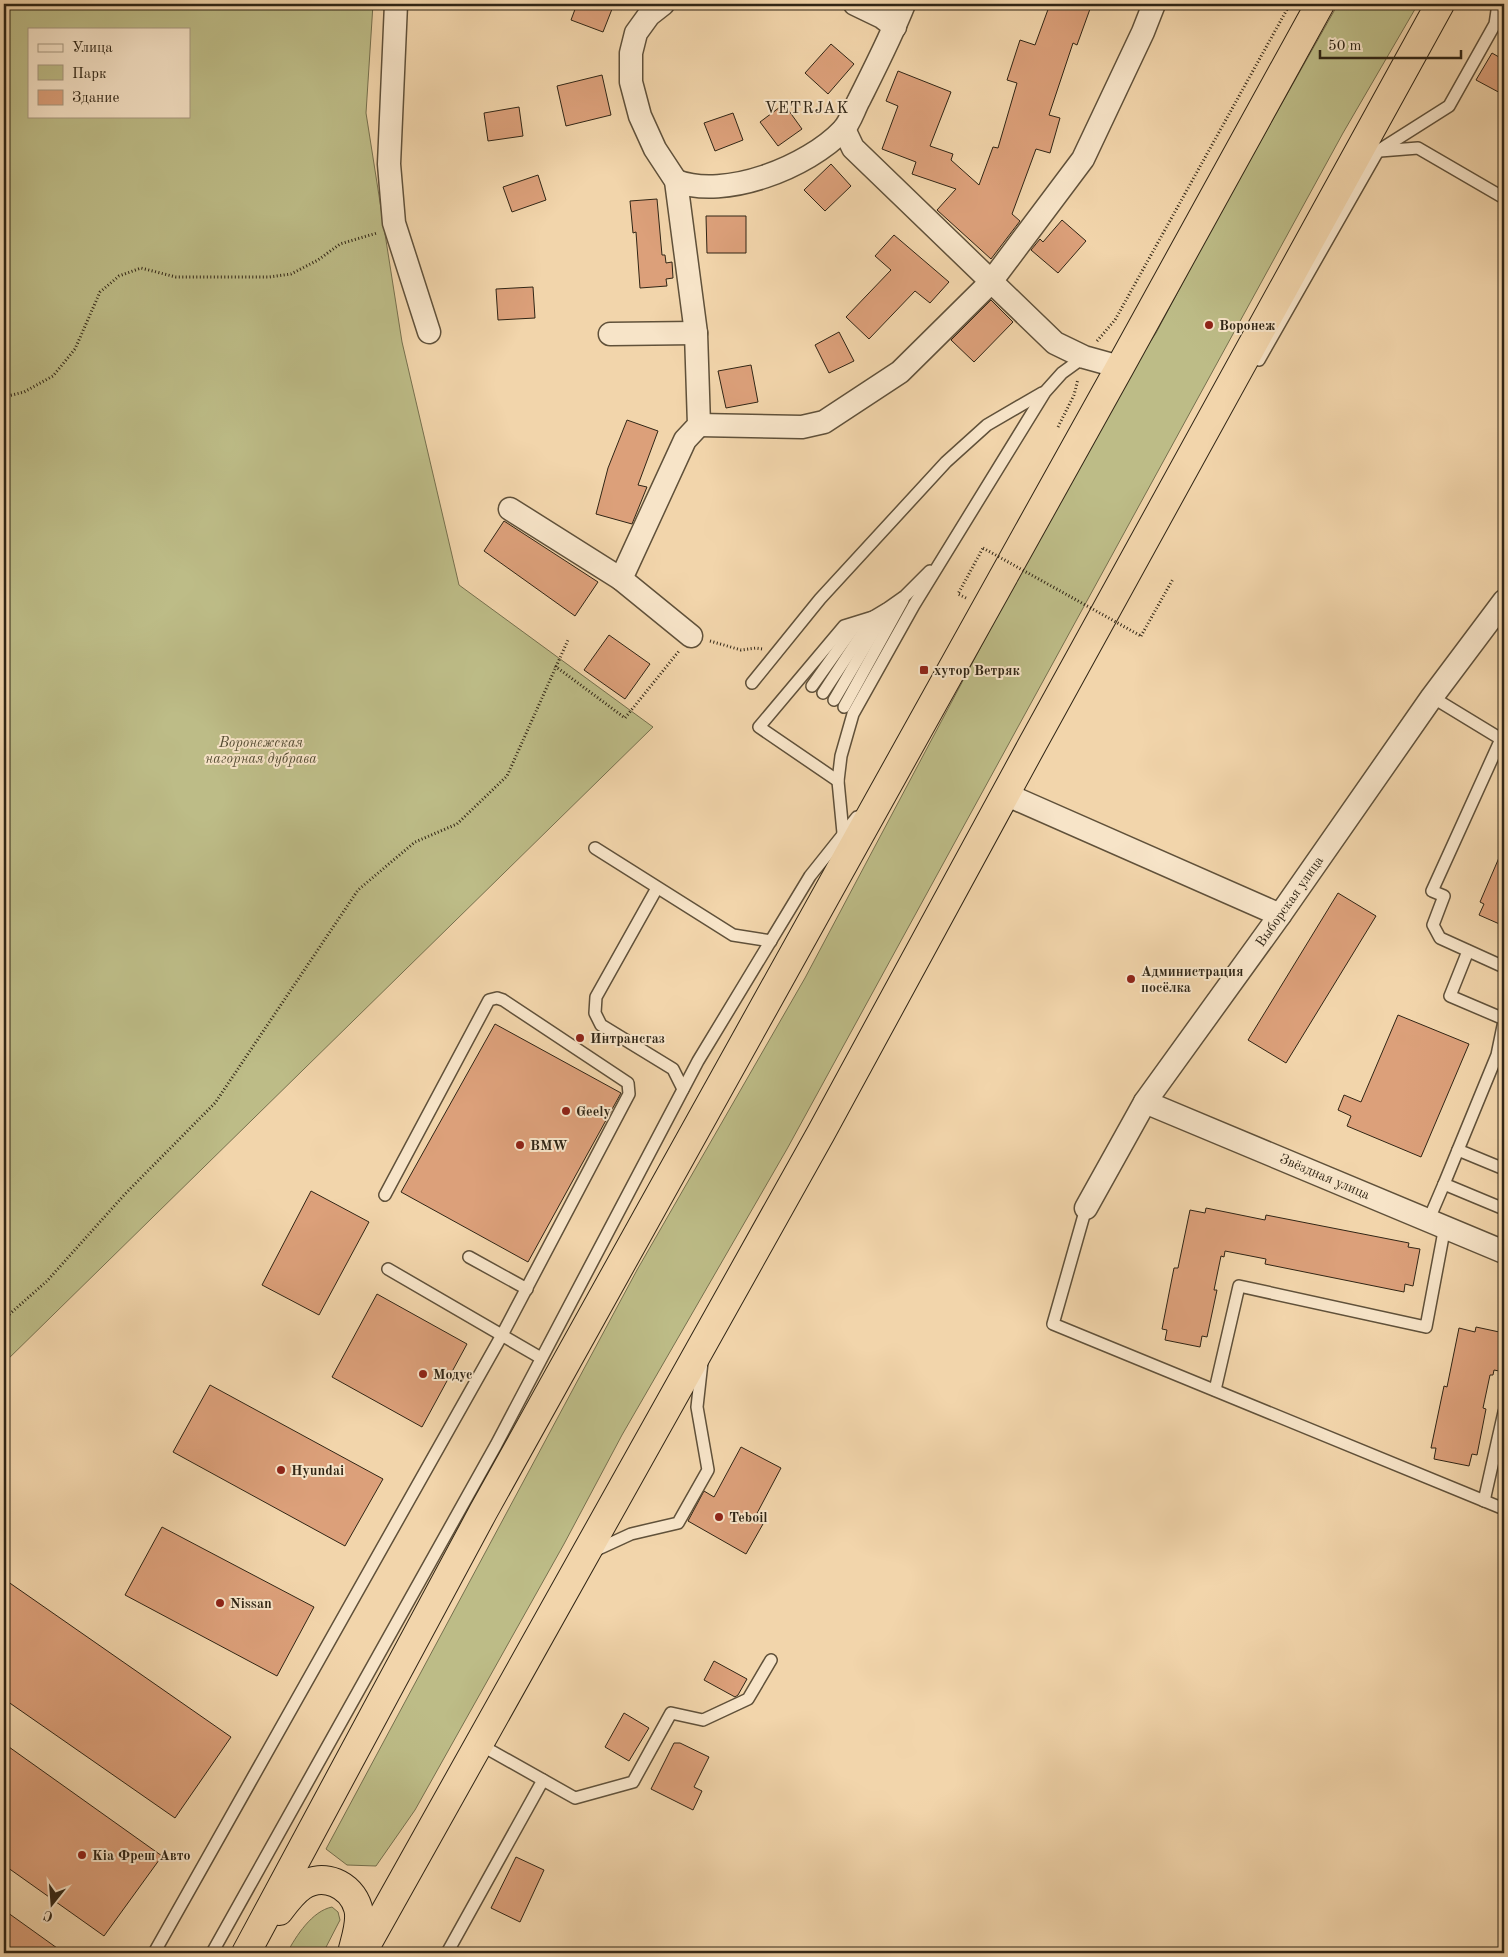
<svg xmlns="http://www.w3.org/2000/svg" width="1508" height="1957" viewBox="0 0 1508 1957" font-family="'Old Standard TT',serif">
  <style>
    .green { fill: #bdbc87; stroke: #76704e; fill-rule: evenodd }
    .building { fill: #dca07a; stroke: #302515 }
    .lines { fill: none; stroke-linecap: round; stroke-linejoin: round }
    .lane-casing { stroke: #60513a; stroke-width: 14 }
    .street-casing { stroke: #60513a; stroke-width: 25 }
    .highway-casing { stroke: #302515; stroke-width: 30 }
    .path { stroke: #302515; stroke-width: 3; stroke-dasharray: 1 2.5; stroke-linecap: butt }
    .lane { stroke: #f7e4c8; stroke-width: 11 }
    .street { stroke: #f7e4c8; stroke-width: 22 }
    .highway { stroke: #f2d5ab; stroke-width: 28 }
    .path-bridge { stroke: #302515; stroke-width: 3; stroke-dasharray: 1 2.5; stroke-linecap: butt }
    .poi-dot { fill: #8f2418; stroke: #f7e4c8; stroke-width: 2 }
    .labels { text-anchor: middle; stroke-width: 4; stroke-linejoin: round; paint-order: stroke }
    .poi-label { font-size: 14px; font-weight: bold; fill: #302515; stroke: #f7e4c8; text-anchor: start }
    .park-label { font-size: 14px; font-style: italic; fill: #534b32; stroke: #f7e4c8 }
    .street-label { font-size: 14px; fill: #302515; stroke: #f7e4c8 }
    .quarter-label { font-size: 16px; letter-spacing: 1px; fill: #302515; stroke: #f7e4c8 }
  </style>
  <rect width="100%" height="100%" fill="#f2d5ab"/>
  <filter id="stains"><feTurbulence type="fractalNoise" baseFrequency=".004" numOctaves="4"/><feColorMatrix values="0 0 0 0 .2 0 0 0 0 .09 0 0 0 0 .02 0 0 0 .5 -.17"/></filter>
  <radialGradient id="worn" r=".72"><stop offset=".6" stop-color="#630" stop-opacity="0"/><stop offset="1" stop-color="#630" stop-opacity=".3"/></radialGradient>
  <g class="green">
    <path d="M4,4h369l-7,109 36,229 57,243 194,142 -649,636zM29,29h160v87h-160z"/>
    <polygon points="1338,4 1418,4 1343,133 787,1149 622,1435 564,1544 415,1810 376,1866 347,1865 326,1849 637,1270 805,978 1113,398 1156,333 1215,222"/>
    <path d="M332,1907l6,5 2,8 -17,33h-36c9,-17 25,-42 45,-46z"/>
  </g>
  <g class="building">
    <polygon points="577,4 614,4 603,32 571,20"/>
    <polygon points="1050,4 1076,4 1090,9 1077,45 1073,43 1049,115 1060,118 1050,153 1036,149 1012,214 1020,221 991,259 937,210 956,189 912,174 916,162 882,149 898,106 886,101 898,71 951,92 930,146 953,154 951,160 979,185 993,147 998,148 1017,83 1007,80 1020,40 1035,45"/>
    <polygon points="831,44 854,64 828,94 805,73"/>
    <polygon points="1492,53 1504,60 1504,95 1476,80"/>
    <polygon points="602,75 611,115 566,126 557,86"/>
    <polygon points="784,104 802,129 778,146 760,122"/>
    <polygon points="519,107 523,136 488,141 484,113"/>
    <polygon points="733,113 743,140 715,151 704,123"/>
    <polygon points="831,164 851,186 825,211 804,190"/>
    <polygon points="538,175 546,200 512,212 503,187"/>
    <polygon points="657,199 662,255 665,255 666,263 672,262 673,278 666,279 667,286 640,288 636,232 633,233 630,201"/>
    <polygon points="706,216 746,216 746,253 707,253"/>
    <polygon points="1062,220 1086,241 1058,273 1031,250 1040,239 1043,242"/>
    <polygon points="894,235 949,282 930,303 915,291 869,339 846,317 891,270 875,256"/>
    <polygon points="533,287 535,318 498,320 496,289"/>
    <polygon points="991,300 1013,322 974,362 951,340"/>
    <polygon points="839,332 854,361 829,373 815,345"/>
    <polygon points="751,365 758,402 726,408 718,371"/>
    <polygon points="627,420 658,431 638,485 647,487 632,524 596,514 608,468"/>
    <polygon points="504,521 598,582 575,616 484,551"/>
    <polygon points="609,635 650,664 625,699 584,670"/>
    <polygon points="1504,846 1504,926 1479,915 1484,904 1480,902"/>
    <polygon points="1338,893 1376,916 1286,1063 1248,1040"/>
    <polygon points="1398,1015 1469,1044 1421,1157 1347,1126 1351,1116 1338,1110 1344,1095 1361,1102"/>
    <polygon points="495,1024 621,1093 528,1262 401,1192"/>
    <polygon points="311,1191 369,1222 319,1315 262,1285"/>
    <polygon points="1206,1208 1265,1220 1266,1215 1409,1243 1408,1247 1420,1249 1413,1286 1405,1284 1404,1292 1265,1264 1266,1259 1225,1251 1224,1257 1221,1256 1214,1290 1217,1290 1207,1337 1202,1336 1200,1347 1165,1340 1167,1330 1162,1329 1174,1268 1178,1268 1190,1210 1205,1213"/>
    <polygon points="377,1294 467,1344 422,1427 332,1377"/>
    <polygon points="1476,1327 1504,1333 1504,1372 1494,1370 1493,1375 1490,1375 1483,1408 1486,1409 1477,1455 1472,1454 1469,1466 1434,1459 1436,1448 1431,1448 1444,1386 1447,1387 1459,1328 1475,1332"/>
    <polygon points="210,1385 383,1479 345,1546 173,1452"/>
    <polygon points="741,1447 781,1468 754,1519 763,1524 746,1554 688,1521 704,1491 714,1497"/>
    <polygon points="162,1527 314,1607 277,1676 125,1595"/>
    <polygon points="4,1579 231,1737 175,1818 4,1699"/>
    <polygon points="714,1661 747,1679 738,1695 735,1697 704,1680"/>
    <polygon points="624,1713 649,1728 629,1761 605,1747"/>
    <polygon points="674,1743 680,1743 709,1757 694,1787 702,1791 693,1810 651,1789"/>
    <polygon points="9,1747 162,1856 104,1936 4,1865 4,1755"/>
    <polygon points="516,1857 544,1870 520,1922 491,1908"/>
    <polygon points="4,1910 64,1953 4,1953"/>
  </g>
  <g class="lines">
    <g class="lane-casing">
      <g id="lane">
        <polyline points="1380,151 1418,148 1504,198"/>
        <polyline points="1259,360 1378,151 1449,106 1495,24 1498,4"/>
        <polyline points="752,683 820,599 946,462 987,425 1042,393"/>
        <polyline points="812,686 857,623"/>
        <polyline points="823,693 873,617"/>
        <polyline points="1432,697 1501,739 1432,891 1444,896 1433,925 1440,938 1504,967"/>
        <polyline points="834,700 887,609"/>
        <polyline points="844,707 903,600"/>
        <polyline points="838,781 759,727 844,626 873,617 888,608 905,596 930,571"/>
        <polyline points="843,833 838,781 841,756 853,714 914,605 1045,392 1062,373 1084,357"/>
        <polyline points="595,848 733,935 771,941"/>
        <polyline points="657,888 596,997 595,1013 601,1025 673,1069 683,1089"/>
        <polyline points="1468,951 1450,996 1504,1019"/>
        <polyline points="1504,1021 1497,1055 1444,1184 1504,1209"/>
        <polyline points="1458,1150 1504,1169"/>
        <polyline points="1086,1208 1053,1324 1504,1509"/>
        <polyline points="1429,1219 1444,1184"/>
        <polyline points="469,1257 527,1289"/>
        <polyline points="388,1269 541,1358"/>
        <polyline points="1215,1390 1239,1286 1426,1327 1445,1226"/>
        <polyline points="1484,1501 1504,1412"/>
        <polyline points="594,1551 631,1534 678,1523 708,1470 697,1407 702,1362"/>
        <polyline points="479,1744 575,1798 633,1782 671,1713 703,1720 748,1699 771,1660"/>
        <polyline points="154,1953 502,1335 629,1094 628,1083 503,1000 497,998 489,1000 385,1195"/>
        <polyline points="212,1953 496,1445 698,1061 810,876 857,817"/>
        <polyline points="447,1953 543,1780"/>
      </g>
    </g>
    <g class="street-casing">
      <g id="street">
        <polyline points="396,4 389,164 394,223 429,332"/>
        <polyline points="663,4 649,15 636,33 631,53 631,82 640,116 655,149 676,181 696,333 699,425 685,440 621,579 691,636"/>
        <polyline points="855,4 882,17 895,27"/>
        <polyline points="844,129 853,148 1055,343 1084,357 1120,367"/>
        <path d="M676,181c49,19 132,-14 167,-51 7,-7 11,-21 16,-30 16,-32 32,-63 45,-96"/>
        <polyline points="610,334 696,333"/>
        <polyline points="699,425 802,427 824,422 900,372 990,283 1083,159 1143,32 1154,4"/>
        <polyline points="510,509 621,579"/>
        <polyline points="1005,794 1280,915"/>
        <polyline points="1145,1102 1504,1252"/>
        <polyline points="1086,1208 1145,1102 1280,915 1432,697 1504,601"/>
      </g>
    </g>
    <g class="highway-casing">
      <g id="highway">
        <path d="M279,1911c6,-8 14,-19 23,-25 21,-14 49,-2 56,22 4,13 -3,32 -6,45"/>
        <polyline points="246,1953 483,1512 1120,367 1320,4"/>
        <polyline points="362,1953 821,1133 1032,745 1440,4"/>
      </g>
    </g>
    <g class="path">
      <polyline points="1097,341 1115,320 1290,4"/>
      <polyline points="4,397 24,392 53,376 75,349 100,292 119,276 141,268 176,277 269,277 291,274 318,260 340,244 377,233"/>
      <polyline points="1058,427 1074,395 1078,379"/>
      <polyline points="966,598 958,594 983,548"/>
      <polyline points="1141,636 1173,579"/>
      <polyline points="710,641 741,650 756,648 762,649"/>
      <polyline points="555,666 625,718 679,651"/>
      <polyline points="4,1319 47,1281 125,1194 215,1103 358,890 415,842 457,824 507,776 568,640"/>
    </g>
    <use href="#lane" class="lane"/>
    <use href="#street" class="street"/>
    <use href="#highway" class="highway"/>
    <polyline class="path-bridge" points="983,548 1141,636"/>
  </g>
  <g class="poi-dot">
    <circle cx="1209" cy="325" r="5"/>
    <rect x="919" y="665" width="10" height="10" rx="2.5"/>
    <circle cx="1131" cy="979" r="5"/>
    <circle cx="580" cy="1038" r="5"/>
    <circle cx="566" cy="1111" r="5"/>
    <circle cx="520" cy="1145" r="5"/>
    <circle cx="423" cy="1374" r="5"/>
    <circle cx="281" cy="1470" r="5"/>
    <circle cx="719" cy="1517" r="5"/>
    <circle cx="220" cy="1603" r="5"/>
    <circle cx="82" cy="1855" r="5"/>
  </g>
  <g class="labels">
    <g class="poi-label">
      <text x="1219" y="330">Воронеж</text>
      <text x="934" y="675">хутор Ветряк</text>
      <text x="1141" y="976">Администрация<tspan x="1141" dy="16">посёлка</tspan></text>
      <text x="590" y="1043">Интрансгаз</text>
      <text x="576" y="1116">Geely</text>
      <text x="530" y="1150">BMW</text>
      <text x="433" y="1379">Модус</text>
      <text x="291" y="1475">Hyundai</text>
      <text x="729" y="1522">Teboil</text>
      <text x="230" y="1608">Nissan</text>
      <text x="92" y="1860">Kia Фреш Авто</text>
    </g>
    <g class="park-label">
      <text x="261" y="747">Воронежская<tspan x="261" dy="16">нагорная дубрава</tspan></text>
    </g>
    <g class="street-label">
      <text transform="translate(1289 901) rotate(-55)" y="5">Выборская улица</text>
      <text transform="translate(1325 1176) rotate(23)" y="5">Звёздная улица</text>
    </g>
    <g class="quarter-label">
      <text x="807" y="113">VETRJAK</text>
    </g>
  </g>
  <rect width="1508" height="1957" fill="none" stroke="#f2d5ab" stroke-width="20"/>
  <rect x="5" y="5" width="1498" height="1947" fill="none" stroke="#302515" stroke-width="2.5"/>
  <rect x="10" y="10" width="1488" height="1937" fill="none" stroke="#302515"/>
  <rect x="28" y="28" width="162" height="90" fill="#f7e4c8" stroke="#a79880"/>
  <rect x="38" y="44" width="25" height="8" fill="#f7e4c8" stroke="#a79880"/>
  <text x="72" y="52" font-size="15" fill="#302515">Улица</text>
  <rect x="38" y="65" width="25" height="15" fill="#bdbc87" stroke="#a79880"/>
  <text x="72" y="78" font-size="15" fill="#302515">Парк</text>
  <rect x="38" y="90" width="25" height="15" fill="#dca07a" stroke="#a79880"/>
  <text x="72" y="102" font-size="15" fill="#302515">Здание</text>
  <g transform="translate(52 1904) rotate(197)" stroke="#f7e4c8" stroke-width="4" paint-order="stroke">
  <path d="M0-4L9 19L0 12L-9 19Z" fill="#302515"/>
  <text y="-8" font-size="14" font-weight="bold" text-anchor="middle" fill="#302515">С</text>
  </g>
  <path d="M1320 50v8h141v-8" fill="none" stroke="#302515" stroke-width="2.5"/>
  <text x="1328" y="50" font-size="15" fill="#302515" stroke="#f7e4c8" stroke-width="4" paint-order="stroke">50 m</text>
  <rect width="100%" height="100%" filter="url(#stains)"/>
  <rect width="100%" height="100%" fill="url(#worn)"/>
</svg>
